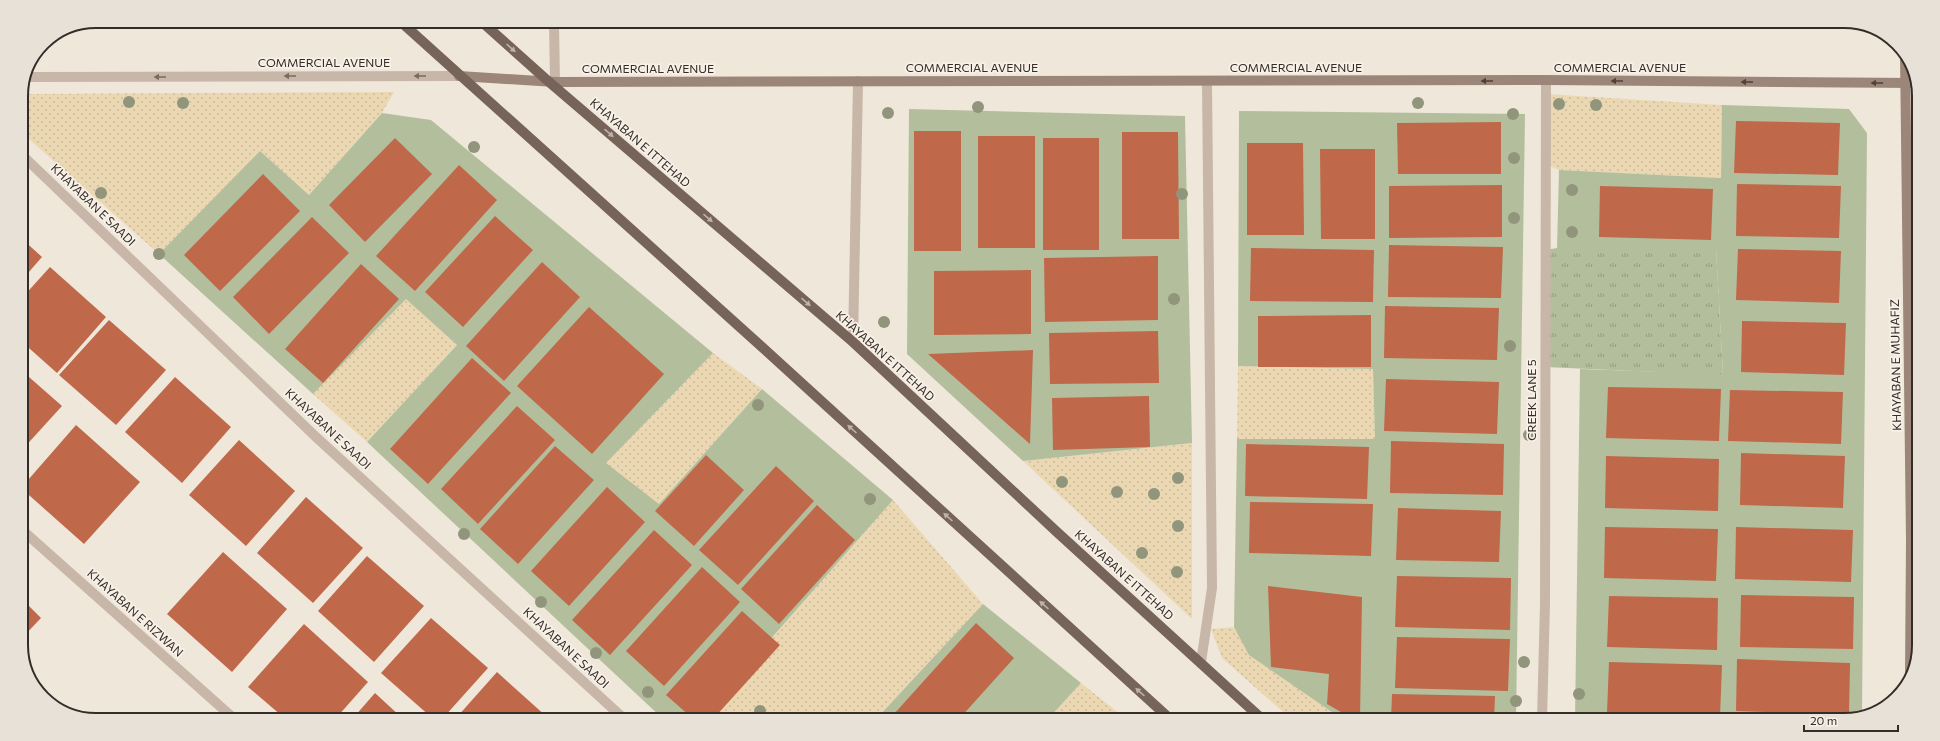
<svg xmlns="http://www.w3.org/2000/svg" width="1940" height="741" viewBox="0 0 1940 741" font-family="Commissioner,sans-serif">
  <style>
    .grass { fill: url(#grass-tufts) }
    .sand { fill: url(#sand-dots) }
    .green { fill: #b3bf9c }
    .building { fill: #c0684a }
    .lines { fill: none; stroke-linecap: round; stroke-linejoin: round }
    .street { stroke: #c8b7a8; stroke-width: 10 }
    .secondary { stroke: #9b8679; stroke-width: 10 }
    .primary { stroke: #766359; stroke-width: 10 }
    .tree { fill: #91957b }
    .oneway { fill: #beb1a7 }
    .oneway2 { fill: #776b62 }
    .oneway3 { fill: #4e423c }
    .labels { text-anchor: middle; stroke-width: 3.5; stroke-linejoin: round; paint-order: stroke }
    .street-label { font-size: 12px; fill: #352c28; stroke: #f8f1e7 }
    .rim { fill: none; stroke: #352c28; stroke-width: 2 }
  </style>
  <defs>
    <pattern id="grass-tufts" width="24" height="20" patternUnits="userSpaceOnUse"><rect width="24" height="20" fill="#b3bf9c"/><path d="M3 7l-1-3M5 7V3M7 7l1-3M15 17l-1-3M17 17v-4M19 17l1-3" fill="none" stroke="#929b7f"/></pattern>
    <pattern id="sand-dots" width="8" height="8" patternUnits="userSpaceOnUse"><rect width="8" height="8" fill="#ebd8b3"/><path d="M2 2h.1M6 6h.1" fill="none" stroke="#caba9a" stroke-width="1.8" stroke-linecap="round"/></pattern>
  </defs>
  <rect width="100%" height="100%" fill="#f0e7db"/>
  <polygon class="grass" points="1557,248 1716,248 1723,375 1545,367 1545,250"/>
  <g class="sand">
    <polygon points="394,92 382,113 309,195 260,151 159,254 21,132 21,94"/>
    <polygon points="1546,94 1722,105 1721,178 1559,170 1545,164"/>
    <polygon points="406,298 457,345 367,442 313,394"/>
    <polygon points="713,353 762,389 659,504 605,463"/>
    <polygon points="1238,366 1373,369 1375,439 1237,439"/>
    <polygon points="1192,443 1192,619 1023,461"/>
    <polygon points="893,500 983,604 877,718 702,717"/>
    <polygon points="1234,627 1250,655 1342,719 1291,719 1222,658 1211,629"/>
    <polygon points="1081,683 1125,718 1049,718"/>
  </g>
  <g class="green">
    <polygon points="1722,105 1849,109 1867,133 1862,714 1844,720 1575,719 1580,369 1723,374 1716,249 1557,248 1559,170 1721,178"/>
    <polygon points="909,109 1185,116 1192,443 1023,461 907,354"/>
    <polygon points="1239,111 1525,114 1516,719 1342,719 1249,655 1234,627 1237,439 1375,439 1373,369 1238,366"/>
    <polygon points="382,113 431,120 713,353 606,463 659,504 762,389 893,500 702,717 661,717 367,442 457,345 406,299 313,394 159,254 260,151 309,195"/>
    <polygon points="983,604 1081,683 1049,718 877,718"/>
  </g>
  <g class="building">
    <polygon points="1736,121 1840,123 1838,175 1734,173"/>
    <polygon points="1501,122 1501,174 1398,174 1397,123"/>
    <rect x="914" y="131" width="47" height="120"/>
    <polygon points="1122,132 1178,132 1179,239 1122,239"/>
    <rect x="978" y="136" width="57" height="112"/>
    <polygon points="395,138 432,174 365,242 329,205"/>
    <rect x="1043" y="138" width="56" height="112"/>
    <polygon points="1247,143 1303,143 1304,235 1247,235"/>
    <polygon points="1320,149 1375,149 1375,239 1321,239"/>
    <polygon points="459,165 497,200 415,291 376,256"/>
    <polygon points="263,174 300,211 220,291 184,255"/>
    <polygon points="1737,184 1841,186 1839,238 1736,236"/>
    <polygon points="1502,185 1502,237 1389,238 1389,186"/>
    <polygon points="1600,186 1713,189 1711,240 1599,237"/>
    <polygon points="495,216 533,250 463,327 425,292"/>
    <polygon points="312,217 349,253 269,334 233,297"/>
    <polygon points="21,238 42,257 21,281"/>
    <polygon points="1389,245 1503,247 1501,298 1388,297"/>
    <polygon points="1251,248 1374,250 1373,302 1250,301"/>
    <polygon points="1738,249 1841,251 1839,303 1736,300"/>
    <polygon points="1158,256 1158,320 1045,322 1044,258"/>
    <polygon points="542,262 580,297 504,381 466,346"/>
    <polygon points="361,264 399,299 323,383 285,349"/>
    <polygon points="50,267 106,317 57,373 21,341 21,299"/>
    <polygon points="1031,270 1031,334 934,335 934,271"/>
    <polygon points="1385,306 1499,308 1497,360 1384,358"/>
    <polygon points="589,307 664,374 592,454 517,386"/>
    <polygon points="1371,315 1371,367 1258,367 1258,316"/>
    <polygon points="109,320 166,370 116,425 59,375"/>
    <polygon points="1742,321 1846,323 1844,375 1741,372"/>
    <polygon points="1158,331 1159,383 1050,384 1049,333"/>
    <polygon points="1033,350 1030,444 928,354"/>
    <polygon points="472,358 511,393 428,484 390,449"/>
    <polygon points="21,370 62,406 21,451"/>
    <polygon points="175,377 231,427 182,483 125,432"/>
    <polygon points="1386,379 1499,382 1497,434 1384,431"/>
    <polygon points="1608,387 1721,389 1719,441 1606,438"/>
    <polygon points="1730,390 1843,392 1841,444 1728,441"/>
    <polygon points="1149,396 1150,447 1053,450 1052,398"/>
    <polygon points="517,406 555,440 478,524 441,489"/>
    <polygon points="76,425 140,482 84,544 21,488"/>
    <polygon points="239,440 295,491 246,546 189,495"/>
    <polygon points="1391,441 1504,444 1503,495 1390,493"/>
    <polygon points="1246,444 1369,447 1367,499 1245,496"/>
    <polygon points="555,446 594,480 518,564 480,529"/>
    <polygon points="1741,453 1845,456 1843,508 1740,505"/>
    <polygon points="706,455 744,490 694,546 655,511"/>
    <polygon points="1606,456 1719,459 1718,511 1605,508"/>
    <polygon points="776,466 814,501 738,585 699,550"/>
    <polygon points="607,487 645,522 569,606 531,571"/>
    <polygon points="306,497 363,548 313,603 257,553"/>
    <polygon points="1250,502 1373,504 1371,556 1249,553"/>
    <polygon points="817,505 855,540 779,624 741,589"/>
    <polygon points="1398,508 1501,511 1499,562 1396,560"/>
    <polygon points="1605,527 1718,529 1716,581 1604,578"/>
    <polygon points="1736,527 1853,530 1851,582 1735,579"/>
    <polygon points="654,530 692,565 610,655 572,620"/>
    <polygon points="223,552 287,609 232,672 167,614"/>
    <polygon points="367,556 424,606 374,662 318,611"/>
    <polygon points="702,567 740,602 664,686 626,651"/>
    <polygon points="1397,576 1511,578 1510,630 1395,627"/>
    <polygon points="1268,586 1362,597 1360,719 1353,719 1327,704 1329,674 1271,667"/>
    <polygon points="1741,595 1854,597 1853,649 1740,647"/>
    <polygon points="1609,596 1718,598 1717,650 1607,647"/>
    <polygon points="21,598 41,618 21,639"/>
    <polygon points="742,611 780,645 715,717 691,717 666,695"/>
    <polygon points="431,618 488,668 444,717 431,717 381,673"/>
    <polygon points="976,623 1014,658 960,718 898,718 894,714"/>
    <polygon points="304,624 368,682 337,717 282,716 248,687"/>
    <polygon points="1397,637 1510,639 1508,691 1395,688"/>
    <polygon points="1737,659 1850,663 1849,715 1736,711"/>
    <polygon points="1609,662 1722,665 1720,717 1607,713"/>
    <polygon points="497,672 547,717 457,717"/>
    <polygon points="375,693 401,717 354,717"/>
    <polygon points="1392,694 1495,696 1494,719 1391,719"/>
  </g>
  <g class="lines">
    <g class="street">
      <polyline points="554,22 555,82"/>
      <polyline points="86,23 226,21"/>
      <polyline points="28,77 459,76"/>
      <polyline points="21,154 316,437 622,717"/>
      <polyline points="853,342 858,81"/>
      <polyline points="21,529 231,716"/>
      <polyline points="1201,662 1212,588 1207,82"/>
      <polyline points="1542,719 1545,604 1546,80"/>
    </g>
    <g class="secondary">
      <polyline points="1905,54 1911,540 1910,676"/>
      <polyline points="459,76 555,82 1546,80 1916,83"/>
    </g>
    <g class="primary">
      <polyline points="401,22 762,347 1169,718"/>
      <polyline points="482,22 548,81 853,342 1058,533 1262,719"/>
    </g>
  </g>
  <g class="tree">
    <circle cx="129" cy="102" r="6"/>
    <circle cx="183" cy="103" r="6"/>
    <circle cx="1418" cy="103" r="6"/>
    <circle cx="1559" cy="104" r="6"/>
    <circle cx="1596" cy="105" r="6"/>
    <circle cx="978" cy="107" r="6"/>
    <circle cx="888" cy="113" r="6"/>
    <circle cx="1513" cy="114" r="6"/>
    <circle cx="474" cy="147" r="6"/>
    <circle cx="1514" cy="158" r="6"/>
    <circle cx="1572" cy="190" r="6"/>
    <circle cx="101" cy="193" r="6"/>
    <circle cx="1182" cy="194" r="6"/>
    <circle cx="1514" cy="218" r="6"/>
    <circle cx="1572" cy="232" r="6"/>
    <circle cx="159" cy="254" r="6"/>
    <circle cx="1174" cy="299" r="6"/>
    <circle cx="884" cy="322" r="6"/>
    <circle cx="1510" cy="346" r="6"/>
    <circle cx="758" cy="405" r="6"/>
    <circle cx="1529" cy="435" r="6"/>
    <circle cx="1178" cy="478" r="6"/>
    <circle cx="1062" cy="482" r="6"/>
    <circle cx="1117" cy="492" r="6"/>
    <circle cx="1154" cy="494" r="6"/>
    <circle cx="870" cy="499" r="6"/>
    <circle cx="1178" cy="526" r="6"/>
    <circle cx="464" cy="534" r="6"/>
    <circle cx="1142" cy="553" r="6"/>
    <circle cx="1177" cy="572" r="6"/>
    <circle cx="541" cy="602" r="6"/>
    <circle cx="596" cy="653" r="6"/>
    <circle cx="1524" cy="662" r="6"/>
    <circle cx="648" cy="692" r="6"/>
    <circle cx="1579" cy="694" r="6"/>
    <circle cx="1516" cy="701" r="6"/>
    <circle cx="760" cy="711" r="6"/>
  </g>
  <defs><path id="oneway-solid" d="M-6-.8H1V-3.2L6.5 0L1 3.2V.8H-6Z"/></defs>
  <g class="oneway">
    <use href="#oneway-solid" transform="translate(511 48) rotate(42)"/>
    <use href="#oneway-solid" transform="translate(609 133) rotate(41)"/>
    <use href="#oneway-solid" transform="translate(708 218) rotate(41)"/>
    <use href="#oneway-solid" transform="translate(806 302) rotate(41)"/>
    <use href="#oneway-solid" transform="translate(852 429) rotate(-138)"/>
    <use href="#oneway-solid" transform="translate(948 517) rotate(-138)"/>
    <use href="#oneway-solid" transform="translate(1044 605) rotate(-138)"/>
    <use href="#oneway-solid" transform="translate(1140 692) rotate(-138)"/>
  </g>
  <g class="oneway2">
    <use href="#oneway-solid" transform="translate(290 76) rotate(180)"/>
    <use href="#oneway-solid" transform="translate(420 76) rotate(180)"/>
    <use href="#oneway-solid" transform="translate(160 77) rotate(180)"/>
  </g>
  <g class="oneway3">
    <use href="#oneway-solid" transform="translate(1487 81) rotate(180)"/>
    <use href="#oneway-solid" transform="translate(1617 81) rotate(-180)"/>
    <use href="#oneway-solid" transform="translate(1747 82) rotate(-180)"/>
    <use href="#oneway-solid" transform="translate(1877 83) rotate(-180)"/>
  </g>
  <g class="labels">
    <g class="street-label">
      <text x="324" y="67">COMMERCIAL AVENUE</text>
      <text x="972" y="72">COMMERCIAL AVENUE</text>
      <text x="1296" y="72">COMMERCIAL AVENUE</text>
      <text x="1620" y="72">COMMERCIAL AVENUE</text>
      <text x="648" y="73">COMMERCIAL AVENUE</text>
      <text transform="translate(640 143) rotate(41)" y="4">KHAYABAN E ITTEHAD</text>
      <text transform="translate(93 205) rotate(44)" y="4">KHAYABAN E SAADI</text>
      <text transform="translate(885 356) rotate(42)" y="4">KHAYABAN E ITTEHAD</text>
      <text transform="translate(1896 365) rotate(-91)" y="4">KHAYABAN E MUHAFIZ</text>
      <text transform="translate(1532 400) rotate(-90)" y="4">CREEK LANE 5</text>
      <text transform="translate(328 429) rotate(43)" y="4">KHAYABAN E SAADI</text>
      <text transform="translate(1124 575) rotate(42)" y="4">KHAYABAN E ITTEHAD</text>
      <text transform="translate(135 613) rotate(42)" y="4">KHAYABAN E RIZWAN</text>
      <text transform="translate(566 648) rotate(43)" y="4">KHAYABAN E SAADI</text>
    </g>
  </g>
  <path d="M0 0H1940V741H0ZM96 28H1844A68 68 0 0 1 1912 96V645A68 68 0 0 1 1844 713H96A68 68 0 0 1 28 645V96A68 68 0 0 1 96 28Z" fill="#e8e1d8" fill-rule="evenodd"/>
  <path class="rim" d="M96 28H1844A68 68 0 0 1 1912 96V645A68 68 0 0 1 1844 713H96A68 68 0 0 1 28 645V96A68 68 0 0 1 96 28Z"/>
  <path d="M1804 725v6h94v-6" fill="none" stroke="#352c28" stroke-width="2"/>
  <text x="1810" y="725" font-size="12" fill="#352c28" stroke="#f8f1e7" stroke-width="3" paint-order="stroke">20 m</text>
</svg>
